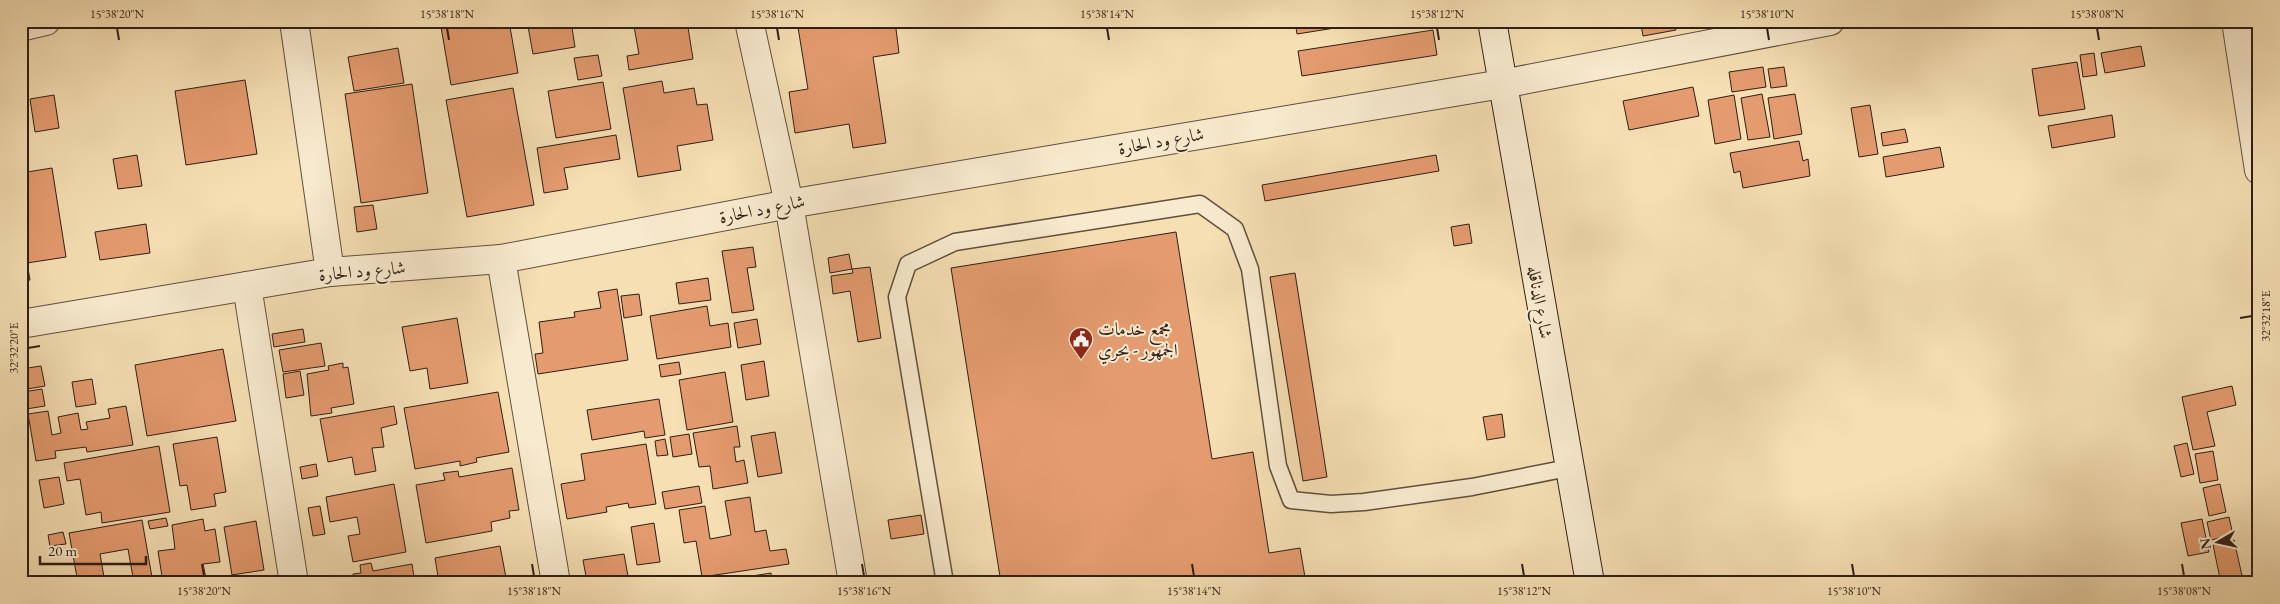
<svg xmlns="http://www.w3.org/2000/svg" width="2280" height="604" viewBox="0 0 2280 604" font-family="'EB Garamond',Amiri,serif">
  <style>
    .building { fill: #e49b6f; stroke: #2f1f16 }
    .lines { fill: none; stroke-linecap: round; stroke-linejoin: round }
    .lane-casing { stroke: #604f3d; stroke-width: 19 }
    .street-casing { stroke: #604f3d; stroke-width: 30 }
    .secondary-casing { stroke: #2f1f16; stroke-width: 30 }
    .lane { stroke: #f8eace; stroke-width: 16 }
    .street { stroke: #f8eace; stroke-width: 28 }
    .secondary { stroke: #f8eace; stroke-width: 28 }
    .ticks { fill: none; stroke: #2f1f16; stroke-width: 2 }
    .labels { text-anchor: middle; stroke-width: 4; stroke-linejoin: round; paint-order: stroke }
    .street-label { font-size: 18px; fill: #2f1f16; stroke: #f8eace }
    .poi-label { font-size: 18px; fill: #2f1f16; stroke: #f8eace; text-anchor: start }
    .neatline { fill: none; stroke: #2f1f16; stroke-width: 2 }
    .ticks-label { font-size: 12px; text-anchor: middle; fill: #2f1f16 }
  </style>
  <rect width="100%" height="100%" fill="#f5dfb3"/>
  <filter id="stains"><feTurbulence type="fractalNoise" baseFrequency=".004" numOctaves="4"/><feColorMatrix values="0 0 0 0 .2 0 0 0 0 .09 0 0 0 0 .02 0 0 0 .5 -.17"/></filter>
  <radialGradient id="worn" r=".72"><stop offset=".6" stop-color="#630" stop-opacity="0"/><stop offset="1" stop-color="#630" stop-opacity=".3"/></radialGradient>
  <g class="building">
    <polygon points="440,21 509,21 518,73 451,85"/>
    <polygon points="527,21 571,21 575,47 533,54"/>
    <polygon points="633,21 687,21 693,59 629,70 627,56 639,54"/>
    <polygon points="797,21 895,21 899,53 873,57 886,143 853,148 849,124 795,133 789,92 808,89"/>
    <polygon points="1295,21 1359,21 1360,24 1297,34"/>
    <polygon points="1661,21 1674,21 1676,30 1643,36 1641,25"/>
    <polygon points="1433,30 1437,55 1302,76 1298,51"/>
    <polygon points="2141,46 2145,66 2105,73 2101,53"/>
    <polygon points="398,48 404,83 354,91 348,57"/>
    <polygon points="2094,53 2097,75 2083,77 2080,55"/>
    <polygon points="598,55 602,76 578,80 574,58"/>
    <polygon points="2077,62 2085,109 2039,116 2032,69"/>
    <polygon points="1763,67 1766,87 1732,92 1729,72"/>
    <polygon points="1784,67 1787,86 1771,88 1768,69"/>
    <polygon points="245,80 257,154 186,165 175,91"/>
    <polygon points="662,81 664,93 694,88 697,105 707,104 713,140 677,146 681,170 638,177 623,88"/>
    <polygon points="603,82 611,129 556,138 548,91"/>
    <polygon points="412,84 428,193 361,203 345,94"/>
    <polygon points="1693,87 1699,116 1629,130 1623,101"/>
    <polygon points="513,88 534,205 467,217 446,100"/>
    <polygon points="1762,94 1770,137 1748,140 1741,98"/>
    <polygon points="1795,94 1802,134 1774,139 1768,98"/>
    <polygon points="54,95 59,128 35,132 30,99"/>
    <polygon points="1734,95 1741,139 1715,144 1708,100"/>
    <polygon points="1870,105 1878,154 1859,157 1851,108"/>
    <polygon points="2112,115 2115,137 2052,148 2048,126"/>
    <polygon points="1905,129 1908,142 1883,146 1881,133"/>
    <polygon points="616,135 620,159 564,168 568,189 544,193 537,148"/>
    <polygon points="1799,141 1803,161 1808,159 1810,176 1743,188 1740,171 1734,173 1730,153"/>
    <polygon points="1940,147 1944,167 1886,177 1883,157"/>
    <polygon points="137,155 142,186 118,189 113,159"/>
    <polygon points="1436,155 1439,171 1265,201 1262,185"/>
    <polygon points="52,168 66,257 27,263 30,280 21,282 21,173"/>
    <polygon points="373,205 377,229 357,232 354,207"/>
    <polygon points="146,224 150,253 100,260 95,232"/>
    <polygon points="1469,224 1472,243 1454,246 1451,227"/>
    <polygon points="1176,232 1212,459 1253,452 1269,553 1300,548 1306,583 1001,583 951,268"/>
    <polygon points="753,247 756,267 747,268 754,310 732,313 722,251"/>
    <polygon points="849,254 852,269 830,273 828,258"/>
    <polygon points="870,267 881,338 858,342 850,291 833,294 831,276 853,273 852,269"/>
    <polygon points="1295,273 1327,477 1303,481 1270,277"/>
    <polygon points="708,278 711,300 679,304 676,283"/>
    <polygon points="617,289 628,360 538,374 535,354 543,353 539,322 575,317 574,312 601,308 598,292"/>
    <polygon points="639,294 642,315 624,318 621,296"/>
    <polygon points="707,306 710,326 728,323 731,347 657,359 650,316"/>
    <polygon points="457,318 468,383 430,389 427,368 410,371 402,327"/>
    <polygon points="757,319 761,344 738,348 734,323"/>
    <polygon points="303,329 305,342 274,347 272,334"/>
    <polygon points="321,343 325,366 283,372 279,350"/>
    <polygon points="223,349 236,421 147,436 135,365"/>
    <polygon points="764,361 769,396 746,400 741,365"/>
    <polygon points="679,362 681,374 661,377 659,365"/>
    <polygon points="343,363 343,368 348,367 354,404 331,408 332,413 311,416 307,374 329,370 328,366"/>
    <polygon points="41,366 45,386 21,390 21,369"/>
    <polygon points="300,371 304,395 286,398 283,374"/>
    <polygon points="725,372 733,422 687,430 679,380"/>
    <polygon points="92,379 96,404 76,407 72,382"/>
    <polygon points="2232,386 2236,405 2207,412 2215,446 2193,450 2182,397"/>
    <polygon points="42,389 45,406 26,409 23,392"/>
    <polygon points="498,392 509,452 476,458 477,462 460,466 460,461 415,469 404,408"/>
    <polygon points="659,399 665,435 645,438 644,431 592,440 587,410"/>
    <polygon points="126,406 133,445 87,452 86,447 55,451 56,458 36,461 28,414 48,411 52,435 61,433 58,417 78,413 81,430 88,429 86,422 110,418 108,409"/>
    <polygon points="394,406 397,424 381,428 384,447 372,448 376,471 355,475 352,457 328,462 320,419"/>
    <polygon points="1502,414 1505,437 1487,440 1483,417"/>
    <polygon points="737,426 740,447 734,447 736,462 744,460 748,483 713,489 710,466 699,467 693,433"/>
    <polygon points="775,432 782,473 758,477 751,436"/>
    <polygon points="689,434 692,454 673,457 670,437"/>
    <polygon points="217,437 226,492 214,494 216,506 191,510 187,485 180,486 173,444"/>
    <polygon points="665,439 668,455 657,456 655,441"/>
    <polygon points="2187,443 2194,474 2181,477 2174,446"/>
    <polygon points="646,444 656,504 629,508 628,503 606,507 607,512 567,519 561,484 585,480 581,454"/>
    <polygon points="159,446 170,512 102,523 101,512 86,515 80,479 67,481 64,463"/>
    <polygon points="2213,451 2218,480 2200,483 2195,454"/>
    <polygon points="316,464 318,476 302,479 300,467"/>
    <polygon points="512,468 519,510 509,511 510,518 491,522 492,531 426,543 416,485 445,480 443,473 458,471 459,477"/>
    <polygon points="59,477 64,504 44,508 39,480"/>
    <polygon points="394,484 406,552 353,562 348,536 360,534 357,517 330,522 326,497"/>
    <polygon points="2220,484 2226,512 2209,516 2203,488"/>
    <polygon points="699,486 702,503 665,509 662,492"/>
    <polygon points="750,497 755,532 766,530 770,551 786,549 789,564 702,577 696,541 684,543 679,510 705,506 710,539 731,535 725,501"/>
    <polygon points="320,506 325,534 313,536 308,508"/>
    <polygon points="921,515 924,534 891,539 888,520"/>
    <polygon points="2229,517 2233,535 2211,540 2207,522"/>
    <polygon points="166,518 168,526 150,529 148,521"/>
    <polygon points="203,519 205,531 215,529 220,562 203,564 207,583 163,583 158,551 175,549 172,525"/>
    <polygon points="2202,519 2209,552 2188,556 2181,523"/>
    <polygon points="142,520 153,583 134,583 128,549 100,554 105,583 78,583 69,533"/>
    <polygon points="256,521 264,570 232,575 224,527"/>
    <polygon points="654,523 660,562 637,565 631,527"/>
    <polygon points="63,532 66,544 50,546 48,535"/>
    <polygon points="2234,540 2243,580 2221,583 2213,545"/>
    <polygon points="500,546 507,583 439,583 435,558"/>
    <polygon points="624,554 628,576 587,582 583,560"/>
    <polygon points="371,563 373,571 412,564 415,583 336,583 354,580 353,574 361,573 360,565"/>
    <polygon points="771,573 772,583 709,583"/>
  </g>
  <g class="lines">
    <g class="lane-casing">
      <polyline id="lane" points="945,583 897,297 908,264 955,242 1200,204 1235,229 1250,269 1278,466 1291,500 1331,504 1364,502 1472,487 1568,468"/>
    </g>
    <g class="street-casing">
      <g id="street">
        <polyline points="294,21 330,272"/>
        <polyline points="749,21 789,204 853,583"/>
        <polyline points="2236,21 2259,170"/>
        <polyline points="21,27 46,21"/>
        <polyline points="501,259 556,583"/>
        <polyline points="247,286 294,583"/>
        <polyline points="21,324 330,272 501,259 789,204 1502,84 1830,21"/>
      </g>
    </g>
    <g class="secondary-casing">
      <polyline id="secondary" points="1492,21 1590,583"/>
    </g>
    <use href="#lane" class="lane"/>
    <use href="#street" class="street"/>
    <use href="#secondary" class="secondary"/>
  </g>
  <path class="ticks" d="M117,28l2,12M447,28l2,12M777,28l2,12M1107,28l2,12M1437,28l2,12M1767,28l2,12M2097,28l2,12M2240,318l12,-2M28,348l12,-2M202,564l2,12M532,564l2,12M862,564l2,12M1192,564l2,12M1522,564l2,12M1852,564l2,12M2182,564l2,12"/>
  <defs>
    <g id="civic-pin" transform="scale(1.25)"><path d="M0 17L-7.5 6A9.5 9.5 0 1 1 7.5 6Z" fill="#8f2418" stroke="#f8eace"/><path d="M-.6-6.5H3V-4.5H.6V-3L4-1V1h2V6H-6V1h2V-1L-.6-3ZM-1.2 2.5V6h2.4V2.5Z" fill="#fff"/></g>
  </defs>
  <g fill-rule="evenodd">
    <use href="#civic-pin" x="1081" y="339"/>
  </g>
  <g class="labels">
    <g class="street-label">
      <text transform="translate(1161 141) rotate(-10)" y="6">شارع ود الحارة</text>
      <text transform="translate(762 209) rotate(-11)" y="6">شارع ود الحارة</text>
      <text transform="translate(362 271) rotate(-5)" y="6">شارع ود الحارة</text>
      <text transform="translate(1540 302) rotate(80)" y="6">شارع الدناقله</text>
    </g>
    <g class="poi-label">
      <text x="1098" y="335">مجمع خدمات<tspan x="1098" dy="21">الجمهور - بحري</tspan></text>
    </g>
  </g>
  <rect width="2280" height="604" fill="none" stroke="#f5dfb3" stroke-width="55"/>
  <g transform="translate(2218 542) rotate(261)" stroke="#f8eace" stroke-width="4" paint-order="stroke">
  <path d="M0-4L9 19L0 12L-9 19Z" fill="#2f1f16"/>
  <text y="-8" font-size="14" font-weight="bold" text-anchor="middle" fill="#2f1f16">N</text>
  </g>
  <path d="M40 556v8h106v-8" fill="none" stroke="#2f1f16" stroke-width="2.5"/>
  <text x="48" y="556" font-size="15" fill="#2f1f16" stroke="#f8eace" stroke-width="4" paint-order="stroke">20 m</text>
  <rect x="28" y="28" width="2224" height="548" class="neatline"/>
  <g class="ticks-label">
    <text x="117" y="18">15°38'20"N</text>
    <text x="447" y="18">15°38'18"N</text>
    <text x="777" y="18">15°38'16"N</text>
    <text x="1107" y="18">15°38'14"N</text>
    <text x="1437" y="18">15°38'12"N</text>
    <text x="1767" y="18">15°38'10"N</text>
    <text x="2097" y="18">15°38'08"N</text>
    <text transform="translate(2266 316) rotate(-90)" y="4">32°32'18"E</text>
    <text transform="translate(14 348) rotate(-90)" y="4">32°32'20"E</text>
    <text x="204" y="595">15°38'20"N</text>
    <text x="534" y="595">15°38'18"N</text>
    <text x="864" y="595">15°38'16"N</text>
    <text x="1194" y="595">15°38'14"N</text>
    <text x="1524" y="595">15°38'12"N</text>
    <text x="1854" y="595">15°38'10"N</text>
    <text x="2184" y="595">15°38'08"N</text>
  </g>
  <rect width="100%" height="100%" filter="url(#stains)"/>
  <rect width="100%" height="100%" fill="url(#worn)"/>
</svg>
